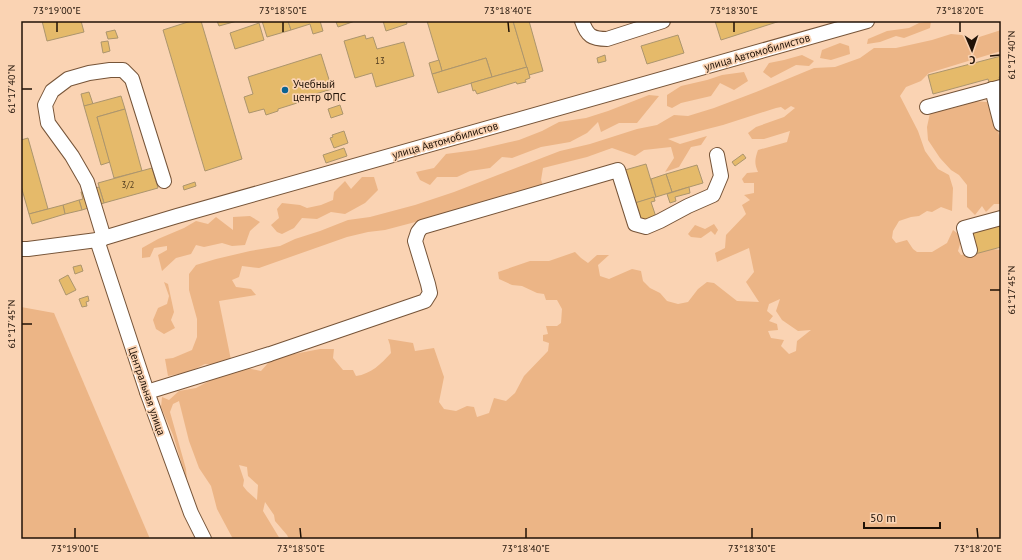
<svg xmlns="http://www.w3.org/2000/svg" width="1022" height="560" viewBox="0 0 1022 560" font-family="'PT Sans',sans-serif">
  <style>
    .green { fill: #ecb586; fill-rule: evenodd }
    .building { fill: #e5ba6a; stroke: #ac956d }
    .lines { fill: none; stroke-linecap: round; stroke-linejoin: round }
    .minor-casing { stroke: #765438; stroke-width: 16 }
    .minor { stroke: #fff; stroke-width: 14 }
    .ticks { fill: none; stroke: #201207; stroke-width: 1.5 }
    .poi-dot { fill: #0a6394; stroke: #fad3b3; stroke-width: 1.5 }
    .labels { text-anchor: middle; stroke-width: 3.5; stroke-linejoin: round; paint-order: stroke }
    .number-label { font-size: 9px; fill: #513c20 }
    .street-label { font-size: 11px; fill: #201207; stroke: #fad3b3 }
    .poi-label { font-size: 11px; fill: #201207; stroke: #fad3b3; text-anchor: start }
    .neatline { fill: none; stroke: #201207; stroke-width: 1.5 }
    .ticks-label { font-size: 10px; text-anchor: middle; fill: #201207 }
  </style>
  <rect width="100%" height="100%" fill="#fad3b3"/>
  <g class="green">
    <polygon points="931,21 930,28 904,38 896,36 880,42 867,44 868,39 887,31 909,28 919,23"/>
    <path d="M1001,30v21l-72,22 -8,8 -15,6 -6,9 18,35 7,20 13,18 11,6 4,13 -1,23 -11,-4 -9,5 -5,-1 -8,5 -8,1 -12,4 -6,10 -1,7 4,5 11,-3 6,9 4,3h15l15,-9 6,-13 9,7 -4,14 3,4 31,-6 9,1v289h-712l-2,-4 -12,-14 -1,-6 -9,-13 -2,9 17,28h-47l-16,-30 -6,-23 -12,-18 -10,-27 -10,-40 -6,3 -3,8 16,57 1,12 -14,-46 -12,-28 1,-10 7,3 10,-9 17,-3 13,-7 38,-13 14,3 8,-9 20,-7 31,-6h14l-1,9 10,12h10l3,6c15,-2 25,-12 35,-23l-1,-8 -2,-6 25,4 2,8 19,-3 10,29 -5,25 5,7 12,2 11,-5 7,1 3,10 12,-4 5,-15 12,3 9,-8 9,-17 24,-25 1,-8 -6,-2v-6l5,-1 -2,-8h11l4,-3 1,-14 -5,-9h-11l-2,-6 -7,-1 -15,-7 -10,-1 -13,-6 -1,-7 32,-11h19l26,-9 6,6 7,5 9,-8h12l-11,10 2,11 9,3 23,-10 9,2 2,10 7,7 10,5 7,8 11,3 10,-2 10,-13 9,-7 7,1 23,18 22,1 -13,-20 8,-10 -5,-24 -32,14 -2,-9 10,-5 1,-13 20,-21 -4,-9 8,-5 -6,-5 10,-2v-10h-10l-2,-4 5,-6 11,-1c-4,-9 -3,-13 0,-22l29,-8 3,-11 -26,8h-12l-4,-6 8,-6 28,-10 11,-9 -4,-2 -6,4 -4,-3 -5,1 -53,17 -55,14 12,5 27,-8 -6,9 -10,2 -12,20 -14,5 9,-14 -3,-11 -27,3 -9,6 -23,-8 -25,9 -44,11 -2,12 3,8 -159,42 -17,2 -21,5 -88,31 -17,-2 -3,11 -7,3 4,7 15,2 5,6 -37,6 12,59 -15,5 -11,-1 -16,8 -21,4 -3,-17 8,-1 19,-8 5,-13v-18l-8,-29v-16l7,-9 20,-6 34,-8 30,-5 15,-7 25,-8 28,-11 22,-3 45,-12 39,-13 106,-41 30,-7 47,-15 20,-4 17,-10 14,1 26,-8 42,-16 58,-24 21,-1 25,-9 14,-10h22l36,-8 19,-6 11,1 8,5zM780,299l-4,12 6,9 16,11 13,-1 -14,11 -1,10 -7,3 -8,-8 3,-6 -13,-2 -3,-7 10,-1 -1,-6 -8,-3 4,-5 -6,-5 2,-7zM239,465l8,2 1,9 10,9 -1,15 -10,-9 -4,-5 1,-6z"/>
    <polygon points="840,43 849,46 850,54 831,60 820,58 822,50"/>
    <polygon points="802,55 814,61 809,66 796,65 771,78 763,72 769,63 784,60"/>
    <polygon points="744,72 748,81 734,90 720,83 711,96 681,103 672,108 667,106 667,95 681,86 707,80 722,75"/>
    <polygon points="649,95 659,96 637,123 619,123 601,132 598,122 587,133 570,142 541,147 512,158 502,157 490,168 470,171 457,177 437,177 430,185 420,180 416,172 434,168 446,154 476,150 519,140 542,131 559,122 586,118 608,111"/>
    <path d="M972,101l15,1 11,29 3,12v61h-7l-8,8 -4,-6 -7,9 -8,-8v-22l-8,-10 -8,-5 -11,-12 -12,-18 -1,-13 3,-14c15,-3 29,-5 42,-12z"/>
    <polygon points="362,177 374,177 378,190 365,203 345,214 331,212 317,219 302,218 294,228 282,234 277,232 271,225 279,218 277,209 282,203 300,205 307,208 321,205 333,200 334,192 345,181 351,189"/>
    <polygon points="250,216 260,222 250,231 245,245 232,246 222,243 204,247 196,245 191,254 176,258 162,271 158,255 167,250 167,246 154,248 150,257 142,258 142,248 158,239 184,228 196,221 208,224 216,217 233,230 233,217"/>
    <polygon points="714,224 718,230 715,235 711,231 701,238 691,237 688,234 695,225 705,229"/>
    <polygon points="164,282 168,284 174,312 171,320 175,328 164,334 156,329 153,320 158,308 167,304 169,296"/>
    <polygon points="21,307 54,313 150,539 21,539"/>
  </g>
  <g class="building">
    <polygon points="42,21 81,21 84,32 47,41"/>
    <polygon points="191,21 201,21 242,159 205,171 163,30"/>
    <polygon points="217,21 237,21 219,26"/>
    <polygon points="262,21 288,21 291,30 267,37"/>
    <polygon points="288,21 320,21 323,31 313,34 310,24 291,30"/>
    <polygon points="338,21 355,21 338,27 336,22"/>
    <polygon points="383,21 406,21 407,24 386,31"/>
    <polygon points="427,21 513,21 527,67 492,77 486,58 442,71"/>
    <polygon points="513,21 529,21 543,71 529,75"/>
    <polygon points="715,21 780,21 721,40"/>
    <polygon points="259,23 264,40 235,49 230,33"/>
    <polygon points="115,30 118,38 108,39 106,32"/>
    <polygon points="365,35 366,39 373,37 377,49 404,42 414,76 376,87 372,73 355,78 344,41"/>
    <polygon points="678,35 684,53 647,64 641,46"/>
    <polygon points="108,41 110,51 103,53 101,42"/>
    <polygon points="321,54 332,89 312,95 313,98 278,109 278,111 266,115 264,109 249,113 244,97 253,94 248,77"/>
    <polygon points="605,55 606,61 598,63 597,58"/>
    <polygon points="1001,56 1001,76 999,77 1000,80 989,83 988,79 933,94 928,75"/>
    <polygon points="486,58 492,77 438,93 432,74"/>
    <polygon points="439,60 442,71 432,74 429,63"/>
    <polygon points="527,67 530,78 525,80 526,82 517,84 516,82 477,94 475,90 473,91 471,83"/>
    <polygon points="89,92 93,104 84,106 81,94"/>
    <polygon points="121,96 125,109 97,117 110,162 101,165 84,106"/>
    <polygon points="340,105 343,114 331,118 328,109"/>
    <polygon points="125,109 142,171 114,178 97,117"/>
    <polygon points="344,131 348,143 334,148 330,138 333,137 332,135"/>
    <polygon points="28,138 48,209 29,214 21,186 21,140"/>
    <polygon points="344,148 347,156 326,163 323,155"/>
    <polygon points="743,154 746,158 735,166 732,162"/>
    <polygon points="646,164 656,197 635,203 625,170"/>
    <polygon points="697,165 703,183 672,192 666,174"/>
    <polygon points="152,168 158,188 104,203 98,183"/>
    <polygon points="666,174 672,192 656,197 651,179"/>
    <polygon points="195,182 196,186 184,190 183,186"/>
    <polygon points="99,187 104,203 82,210 79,200 83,199 81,192"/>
    <polygon points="689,187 690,193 675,197 676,201 670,203 667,194"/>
    <polygon points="654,197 655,201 651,202 656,217 640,222 635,203"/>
    <polygon points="79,200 82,210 65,214 63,205"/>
    <polygon points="63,205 65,214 32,224 29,214"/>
    <polygon points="1001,225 1001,247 975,254 970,234"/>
    <polygon points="81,265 83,271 75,274 73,267"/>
    <polygon points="68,275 76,290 66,295 59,280"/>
    <polygon points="88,296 89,301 86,302 87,306 82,307 79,299"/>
  </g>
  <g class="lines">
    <g class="minor-casing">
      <g id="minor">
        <path d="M582,21c5,15 10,18 25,18l56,-18"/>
        <polyline points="992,89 1001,124"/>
        <polyline points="927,107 1001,87"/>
        <polyline points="104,238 87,182 72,156 48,123 45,105 52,91 68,79 89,73 110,70 123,70 132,79 164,181"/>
        <polyline points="97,240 147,392 191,513 204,539"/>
        <polyline points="21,249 28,249 97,240 177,216 867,21"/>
        <polyline points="970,250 964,228 1001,218"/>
        <polyline points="147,392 270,354 425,301 430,293 428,284 415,241 418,232 422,227 618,170 635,224 646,227 660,221 688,206 713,195 721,176 717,155"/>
      </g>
    </g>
    <use href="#minor" class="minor"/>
  </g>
  <path class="ticks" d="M57,22v10M283,22v10M508,22l1,10M734,22v10M960,22v10M990,56l10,-1M22,89h10M990,290h10M22,324h10M75,528v10M300,528l1,10M526,528v10M752,528v10M977,528l1,10"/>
  <circle class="poi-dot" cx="285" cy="90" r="4"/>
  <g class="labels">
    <g class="number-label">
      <text x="380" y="64">13</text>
      <text x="128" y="188">3/2</text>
    </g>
    <g class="street-label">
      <text transform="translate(757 52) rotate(-16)" y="4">улица Автомобилистов</text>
      <text transform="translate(445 140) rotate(-16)" y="4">улица Автомобилистов</text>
      <text transform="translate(147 391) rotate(71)" y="4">Центральная улица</text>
    </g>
    <g class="poi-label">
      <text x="293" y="88">Учебный<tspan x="293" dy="13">центр ФПС</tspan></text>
    </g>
  </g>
  <rect width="1022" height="560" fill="none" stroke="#fad3b3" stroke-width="44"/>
  <g transform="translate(972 50) rotate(178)" stroke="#fad3b3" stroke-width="3" paint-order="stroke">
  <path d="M0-3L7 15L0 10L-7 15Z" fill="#201207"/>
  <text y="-6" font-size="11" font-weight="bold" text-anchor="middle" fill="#201207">С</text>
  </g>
  <path d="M864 522v6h76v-6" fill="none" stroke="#201207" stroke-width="2"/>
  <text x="870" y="522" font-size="12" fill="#201207" stroke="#fad3b3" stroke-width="3" paint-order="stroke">50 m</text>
  <rect x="22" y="22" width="978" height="516" class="neatline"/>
  <g class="ticks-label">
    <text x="57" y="14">73°19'00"E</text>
    <text x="283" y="14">73°18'50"E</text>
    <text x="508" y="14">73°18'40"E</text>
    <text x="734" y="14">73°18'30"E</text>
    <text x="960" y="14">73°18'20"E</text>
    <text transform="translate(1011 55) rotate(-90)" y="4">61°17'40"N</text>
    <text transform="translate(11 89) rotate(-90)" y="4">61°17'40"N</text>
    <text transform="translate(1011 290) rotate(-90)" y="4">61°17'45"N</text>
    <text transform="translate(11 324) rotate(-90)" y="4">61°17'45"N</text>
    <text x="75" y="552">73°19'00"E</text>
    <text x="301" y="552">73°18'50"E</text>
    <text x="526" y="552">73°18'40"E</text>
    <text x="752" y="552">73°18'30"E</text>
    <text x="978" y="552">73°18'20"E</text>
  </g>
</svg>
